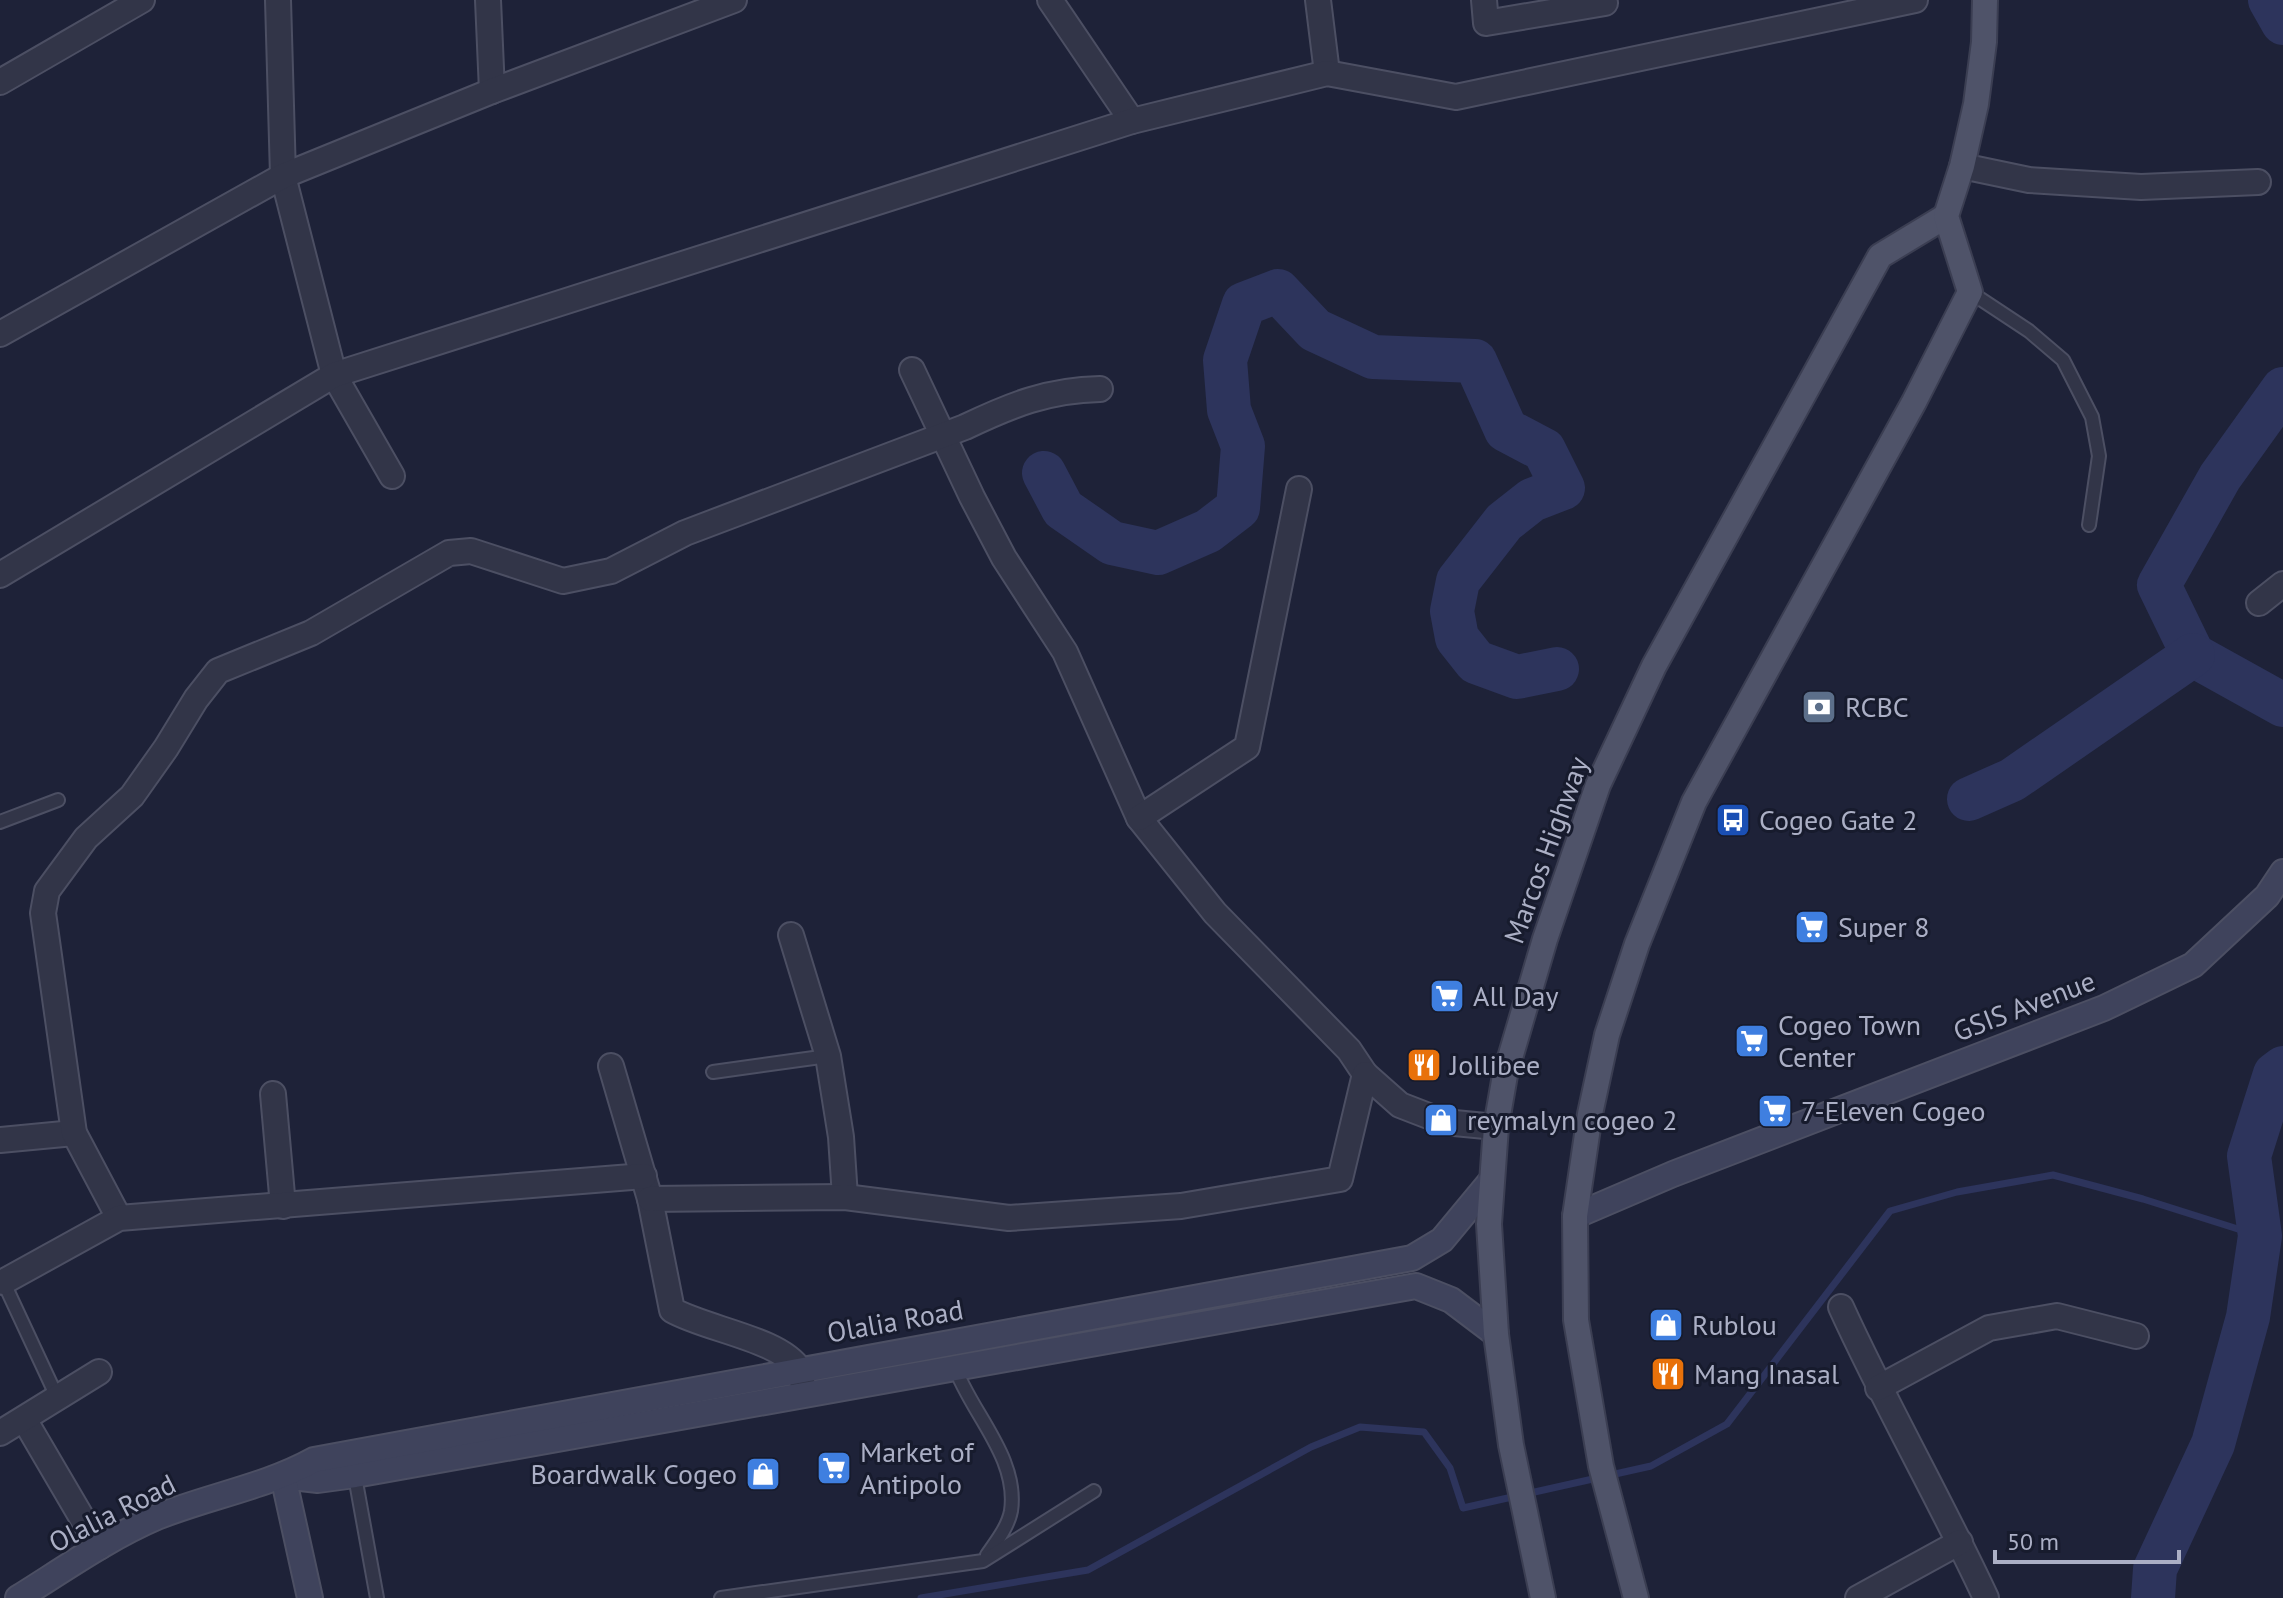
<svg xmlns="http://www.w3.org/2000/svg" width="2283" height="1598" viewBox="0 0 2283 1598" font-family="'PT Sans',sans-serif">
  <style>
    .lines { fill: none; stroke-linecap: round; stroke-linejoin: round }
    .stream { stroke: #2d345c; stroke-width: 7 }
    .river { stroke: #2d345c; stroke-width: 44 }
    .lane-casing { stroke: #4c4f63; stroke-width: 16 }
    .street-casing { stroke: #4c4f63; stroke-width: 28 }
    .secondary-casing { stroke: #4c4f63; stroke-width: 28 }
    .primary-casing { stroke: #3b3e52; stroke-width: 28 }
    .lane { stroke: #323548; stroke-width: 12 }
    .street { stroke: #323548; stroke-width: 24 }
    .secondary { stroke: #3f435c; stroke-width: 24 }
    .primary { stroke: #4f5369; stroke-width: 24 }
    .labels { text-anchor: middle; stroke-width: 6; stroke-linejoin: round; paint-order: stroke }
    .poi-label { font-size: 28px; fill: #abafc5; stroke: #171b2d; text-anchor: start }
    .street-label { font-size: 28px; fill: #abafc5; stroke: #171b2d }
  </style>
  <rect width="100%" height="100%" fill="#1e2238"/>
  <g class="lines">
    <polyline class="stream" points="921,1598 1088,1570 1311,1447 1360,1427 1424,1432 1450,1468 1463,1508 1651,1466 1727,1424 1890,1211 1957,1192 2053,1175 2143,1199 2260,1236"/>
    <g class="river">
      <polyline points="2270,0 2283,23"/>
      <polyline points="2283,389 2220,477 2159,585 2193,655 2283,705"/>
      <polyline points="1044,473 1063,509 1112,543 1158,553 1208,531 1238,508 1243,446 1229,410 1225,360 1244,304 1278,291 1315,330 1373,357 1475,361 1506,430 1544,450 1563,488 1532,500 1504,522 1458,581 1452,611 1457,638 1476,662 1517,677 1557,669"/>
      <polyline points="1969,799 2012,780 2193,655"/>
      <polyline points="2153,1598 2155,1569 2213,1444 2248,1317 2260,1236 2249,1156 2275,1074 2283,1068"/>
    </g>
    <g class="lane-casing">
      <g id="lane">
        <polyline points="1970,292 2029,331 2063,360 2092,417 2099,456 2089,525"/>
        <polyline points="0,822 58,800"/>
        <polyline points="713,1072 828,1056"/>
        <polyline points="3,1281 57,1397"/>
        <path d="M954,1365c16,47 65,92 57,146 -3,16 -15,31 -24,44"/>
        <polyline points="354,1471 377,1598"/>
        <polyline points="721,1598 983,1561 1094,1491"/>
      </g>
    </g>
    <g class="street-casing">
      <g id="street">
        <polyline points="278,0 283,176 334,375 392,476"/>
        <polyline points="488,0 492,91"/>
        <polyline points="1050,0 1132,121"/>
        <polyline points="1318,0 1327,73"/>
        <polyline points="1484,0 1486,23 1605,3"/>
        <polyline points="0,82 142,0"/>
        <polyline points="1962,166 2029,180 2141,187 2258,182"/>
        <polyline points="0,334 283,176 492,91 734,0"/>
        <polyline points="912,370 972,497 1004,558 1065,652 1139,818 1215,913 1349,1050 1365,1074"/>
        <polyline points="0,575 334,375 1132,121 1327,73 1456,97 1915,0"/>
        <polyline points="2259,603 2283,584"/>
        <polyline points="1139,818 1247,747 1299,489"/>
        <polyline points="791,935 828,1056 841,1137 845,1197"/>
        <path d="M611,1066l39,133 22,111c33,19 108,29 127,59 3,4 3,14 4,19"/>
        <polyline points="273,1094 283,1206"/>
        <polyline points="0,1140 74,1133"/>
        <polyline points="650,1199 845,1197 1009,1218 1181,1206 1340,1179 1365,1074 1400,1105 1444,1122 1496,1127"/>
        <path d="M119,1218l-45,-85 -31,-220 4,-22 39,-53 46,-42 34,-48 30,-49 22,-28 93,-38 138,-80 22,-2 92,30 48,-10 74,-38 280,-106c46,-22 83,-37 135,-38"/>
        <polyline points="3,1282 119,1218 644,1176"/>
        <path d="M1841,1307c45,99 99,192 145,291"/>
        <polyline points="1878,1388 1989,1328 2057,1316 2136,1336"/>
        <polyline points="24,1419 99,1547"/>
        <polyline points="0,1433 99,1372"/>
        <polyline points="1858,1598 1960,1542"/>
      </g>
    </g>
    <g class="secondary-casing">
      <g id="secondary">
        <polyline points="1575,1216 1673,1174 2104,1008 2193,965 2267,896 2283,872"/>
        <polyline points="283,1476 318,1480 355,1475 1416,1286 1451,1300 1496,1334"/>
        <polyline points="283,1476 310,1598"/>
        <path d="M18,1598c45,-28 90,-60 139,-81 52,-21 108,-30 157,-57l1098,-202 30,-18 49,-59"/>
      </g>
    </g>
    <g class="primary-casing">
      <g id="primary">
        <polyline points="1543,1598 1511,1445 1496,1334 1489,1224 1496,1127 1505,1075 1545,939 1598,785 1654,666 1880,256 1946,216"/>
        <polyline points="1636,1598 1601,1466 1576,1320 1575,1216 1590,1114 1607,1035 1637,944 1694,802 1914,402 1970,292 1946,216 1962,166 1976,104 1984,42 1985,0"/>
      </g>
    </g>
    <use href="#lane" class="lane"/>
    <use href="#street" class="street"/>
    <use href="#secondary" class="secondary"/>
    <use href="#primary" class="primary"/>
  </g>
  <defs>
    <g id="bank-square" transform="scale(1.8)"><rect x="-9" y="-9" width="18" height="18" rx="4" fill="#5c6f8a" stroke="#171b2d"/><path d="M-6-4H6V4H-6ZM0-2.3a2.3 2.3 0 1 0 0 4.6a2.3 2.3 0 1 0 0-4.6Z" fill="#fff"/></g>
    <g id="bus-square" transform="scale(1.8)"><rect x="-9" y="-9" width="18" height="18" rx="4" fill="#1a4fb4" stroke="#171b2d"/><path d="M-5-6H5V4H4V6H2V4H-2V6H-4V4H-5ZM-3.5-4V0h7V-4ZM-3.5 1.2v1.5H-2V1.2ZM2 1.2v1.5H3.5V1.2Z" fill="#fff"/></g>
    <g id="supermarket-square" transform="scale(1.8)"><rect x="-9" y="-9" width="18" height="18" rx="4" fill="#3f7fe0" stroke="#171b2d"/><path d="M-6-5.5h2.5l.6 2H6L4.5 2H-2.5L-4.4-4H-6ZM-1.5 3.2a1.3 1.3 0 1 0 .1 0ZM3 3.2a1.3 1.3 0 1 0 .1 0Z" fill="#fff"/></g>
    <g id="restaurant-square" transform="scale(1.8)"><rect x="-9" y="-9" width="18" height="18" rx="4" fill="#e8710a" stroke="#171b2d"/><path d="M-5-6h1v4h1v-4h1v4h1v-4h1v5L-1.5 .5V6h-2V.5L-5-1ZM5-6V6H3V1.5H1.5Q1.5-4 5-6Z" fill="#fff"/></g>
    <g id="shop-square" transform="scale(1.8)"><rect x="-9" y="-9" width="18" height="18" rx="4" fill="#3f7fe0" stroke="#171b2d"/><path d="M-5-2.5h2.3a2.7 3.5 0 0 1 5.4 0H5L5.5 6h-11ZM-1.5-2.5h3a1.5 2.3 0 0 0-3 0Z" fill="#fff"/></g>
  </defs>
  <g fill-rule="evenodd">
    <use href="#bank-square" x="1819" y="707"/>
    <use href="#bus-square" x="1733" y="820"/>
    <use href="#supermarket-square" x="1812" y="927"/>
    <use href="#supermarket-square" x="1447" y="996"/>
    <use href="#supermarket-square" x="1752" y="1041"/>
    <use href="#restaurant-square" x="1424" y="1065"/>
    <use href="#supermarket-square" x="1775" y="1111"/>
    <use href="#shop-square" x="1441" y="1120"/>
    <use href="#shop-square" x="1666" y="1325"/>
    <use href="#restaurant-square" x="1668" y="1374"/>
    <use href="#supermarket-square" x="834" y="1468"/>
    <use href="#shop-square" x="763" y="1474"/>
  </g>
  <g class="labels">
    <g class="poi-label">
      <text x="1845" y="717">RCBC</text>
      <text x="1759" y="830">Cogeo Gate 2</text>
      <text x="1838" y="937">Super 8</text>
      <text x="1473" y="1006">All Day</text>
      <text x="1778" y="1035">Cogeo Town<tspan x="1778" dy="32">Center</tspan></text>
      <text x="1450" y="1075">Jollibee</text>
      <text x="1801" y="1121">7-Eleven Cogeo</text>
      <text x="1467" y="1130">reymalyn cogeo 2</text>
      <text x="1692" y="1335">Rublou</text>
      <text x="1694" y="1384">Mang Inasal</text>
      <text x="860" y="1462">Market of<tspan x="860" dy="32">Antipolo</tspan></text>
      <text x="737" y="1484" text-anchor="end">Boardwalk Cogeo</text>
    </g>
    <g class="street-label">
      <text transform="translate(1546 850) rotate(-70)" y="10">Marcos Highway</text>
      <text transform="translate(2024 1006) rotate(-21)" y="10">GSIS Avenue</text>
      <text transform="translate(895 1321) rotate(-10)" y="10">Olalia Road</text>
      <text transform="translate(112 1513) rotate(-27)" y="10">Olalia Road</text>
    </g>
  </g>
  <path d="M1995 1550v12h184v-12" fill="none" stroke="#abafc5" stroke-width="4"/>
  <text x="2007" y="1550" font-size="24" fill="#abafc5" stroke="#171b2d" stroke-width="6" paint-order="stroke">50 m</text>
</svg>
